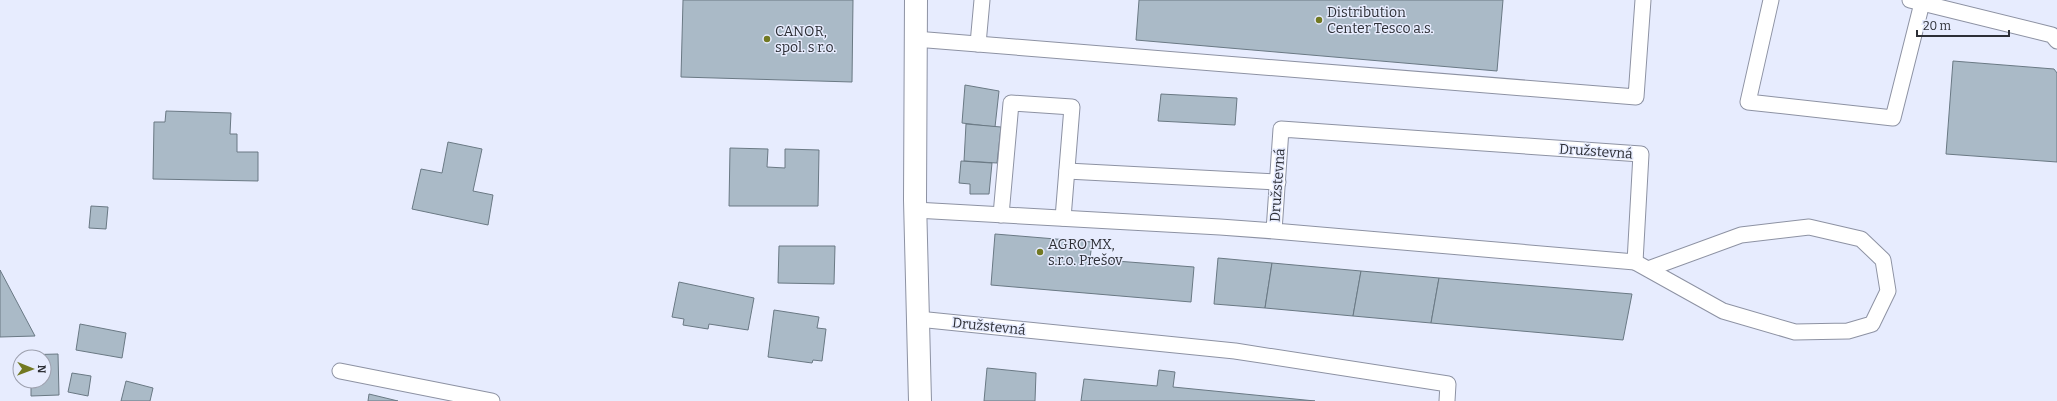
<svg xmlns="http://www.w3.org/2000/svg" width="2057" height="401" viewBox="0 0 2057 401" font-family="Bitter,serif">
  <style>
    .building { fill: #aabac7; stroke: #6a7984 }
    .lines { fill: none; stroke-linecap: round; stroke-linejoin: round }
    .service-casing { stroke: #8d92a3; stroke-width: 17 }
    .minor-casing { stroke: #8d92a3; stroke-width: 24 }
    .service { stroke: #fff; stroke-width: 15 }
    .minor { stroke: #fff; stroke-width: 22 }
    .poi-dot { fill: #727922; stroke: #e7ecfe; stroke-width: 1.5 }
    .labels { text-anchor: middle; stroke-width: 3; stroke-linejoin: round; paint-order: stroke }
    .poi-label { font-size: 14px; fill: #2d2f36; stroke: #e7ecfe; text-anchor: start }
    .street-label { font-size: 14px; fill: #2d2f36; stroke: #e7ecfe }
  </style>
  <rect width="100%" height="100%" fill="#e7ecfe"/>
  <g class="building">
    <polygon points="683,0 853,0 852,82 681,77"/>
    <polygon points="1139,0 1503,0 1497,71 1136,40"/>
    <polygon points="1953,61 2054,69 2057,73 2057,162 1946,154"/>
    <polygon points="965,85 999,91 995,127 962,123"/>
    <polygon points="1161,94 1237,98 1235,125 1158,121"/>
    <polygon points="166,111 231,113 230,134 237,134 237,152 258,152 258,181 153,179 154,122 165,122"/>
    <polygon points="966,124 1001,127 997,163 964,161"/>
    <polygon points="448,142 482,149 473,191 493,195 488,225 412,209 421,169 442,173"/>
    <polygon points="730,148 768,149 767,167 785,168 785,149 819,150 818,206 729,206"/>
    <polygon points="961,161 992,163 989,194 970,194 970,184 959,183"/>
    <polygon points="91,206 108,207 106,229 89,228"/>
    <polygon points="995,234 1092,242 1090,259 1194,267 1191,302 991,285"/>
    <polygon points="779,246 835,246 834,284 778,283"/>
    <polygon points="1218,258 1272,263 1265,308 1214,304"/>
    <polygon points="1272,263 1361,271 1353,316 1265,308"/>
    <polygon points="0,270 35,336 0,337"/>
    <polygon points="1361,271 1439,278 1431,323 1353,316"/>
    <polygon points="1439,278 1632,294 1623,340 1431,323"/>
    <polygon points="679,282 754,298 748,330 709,324 708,329 683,325 684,319 672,317"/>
    <polygon points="774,310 819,317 817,328 826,329 822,361 813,360 812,363 768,357"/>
    <polygon points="80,324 126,333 122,358 76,350"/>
    <polygon points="58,354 59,395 31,396 31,381 44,381 44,357 21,357 21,355"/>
    <polygon points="987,368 1036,373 1035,401 984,401"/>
    <polygon points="1159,370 1175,372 1173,387 1315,401 1081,401 1084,379 1157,386"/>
    <polygon points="72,373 91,376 88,396 68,392"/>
    <polygon points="126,381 153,388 150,401 121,401"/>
    <polygon points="369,394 398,401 368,401"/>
  </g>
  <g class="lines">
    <g class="service-casing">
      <g id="service">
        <polyline points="1771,0 1748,102 1893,118 1922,3"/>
        <polyline points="1910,0 2052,35 2057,41"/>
        <polyline points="915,39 1636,97 1643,0"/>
        <polyline points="978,44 982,0"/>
        <polyline points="1067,171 1278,182"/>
        <polyline points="915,210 1220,227 1274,231 1635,262 1641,154 1281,129 1274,231"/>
        <polyline points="1001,215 1011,103 1072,107 1063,218"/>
        <polyline points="1635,262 1723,311 1795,332 1848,331 1872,324 1888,291 1883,260 1861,239 1809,227 1741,235 1648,269"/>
        <polyline points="918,319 1235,351 1448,384 1447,401"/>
        <polyline points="340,371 492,401"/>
      </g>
    </g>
    <g class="minor-casing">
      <polyline id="minor" points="916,0 915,200 920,401"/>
    </g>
    <use href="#service" class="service"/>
    <use href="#minor" class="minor"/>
  </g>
  <g class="poi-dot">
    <circle cx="1319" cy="20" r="4"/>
    <circle cx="767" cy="39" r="4"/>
    <circle cx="1040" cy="252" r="4"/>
  </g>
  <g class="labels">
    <g class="poi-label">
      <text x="1327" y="17">Distribution<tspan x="1327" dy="16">Center Tesco a.s.</tspan></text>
      <text x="775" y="36">CANOR,<tspan x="775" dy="16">spol. s r.o.</tspan></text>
      <text x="1048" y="249">AGRO MX,<tspan x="1048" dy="16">s.r.o. Prešov</tspan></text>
    </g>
    <g class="street-label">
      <text transform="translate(1596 151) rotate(4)" y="5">Družstevná</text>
      <text transform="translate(1277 185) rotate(-86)" y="5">Družstevná</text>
      <text transform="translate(989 326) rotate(6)" y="5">Družstevná</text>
    </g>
  </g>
  <g transform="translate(32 369) rotate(91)"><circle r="19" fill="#e7ecfe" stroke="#9da0ae"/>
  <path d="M0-3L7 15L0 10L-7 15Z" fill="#727922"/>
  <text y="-6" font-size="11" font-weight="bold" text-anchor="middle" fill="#2d2f36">N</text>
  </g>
  <path d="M1917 30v6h92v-6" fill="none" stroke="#2d2f36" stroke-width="2"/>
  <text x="1923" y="30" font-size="12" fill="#2d2f36" stroke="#e7ecfe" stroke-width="3" paint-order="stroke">20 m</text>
</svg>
